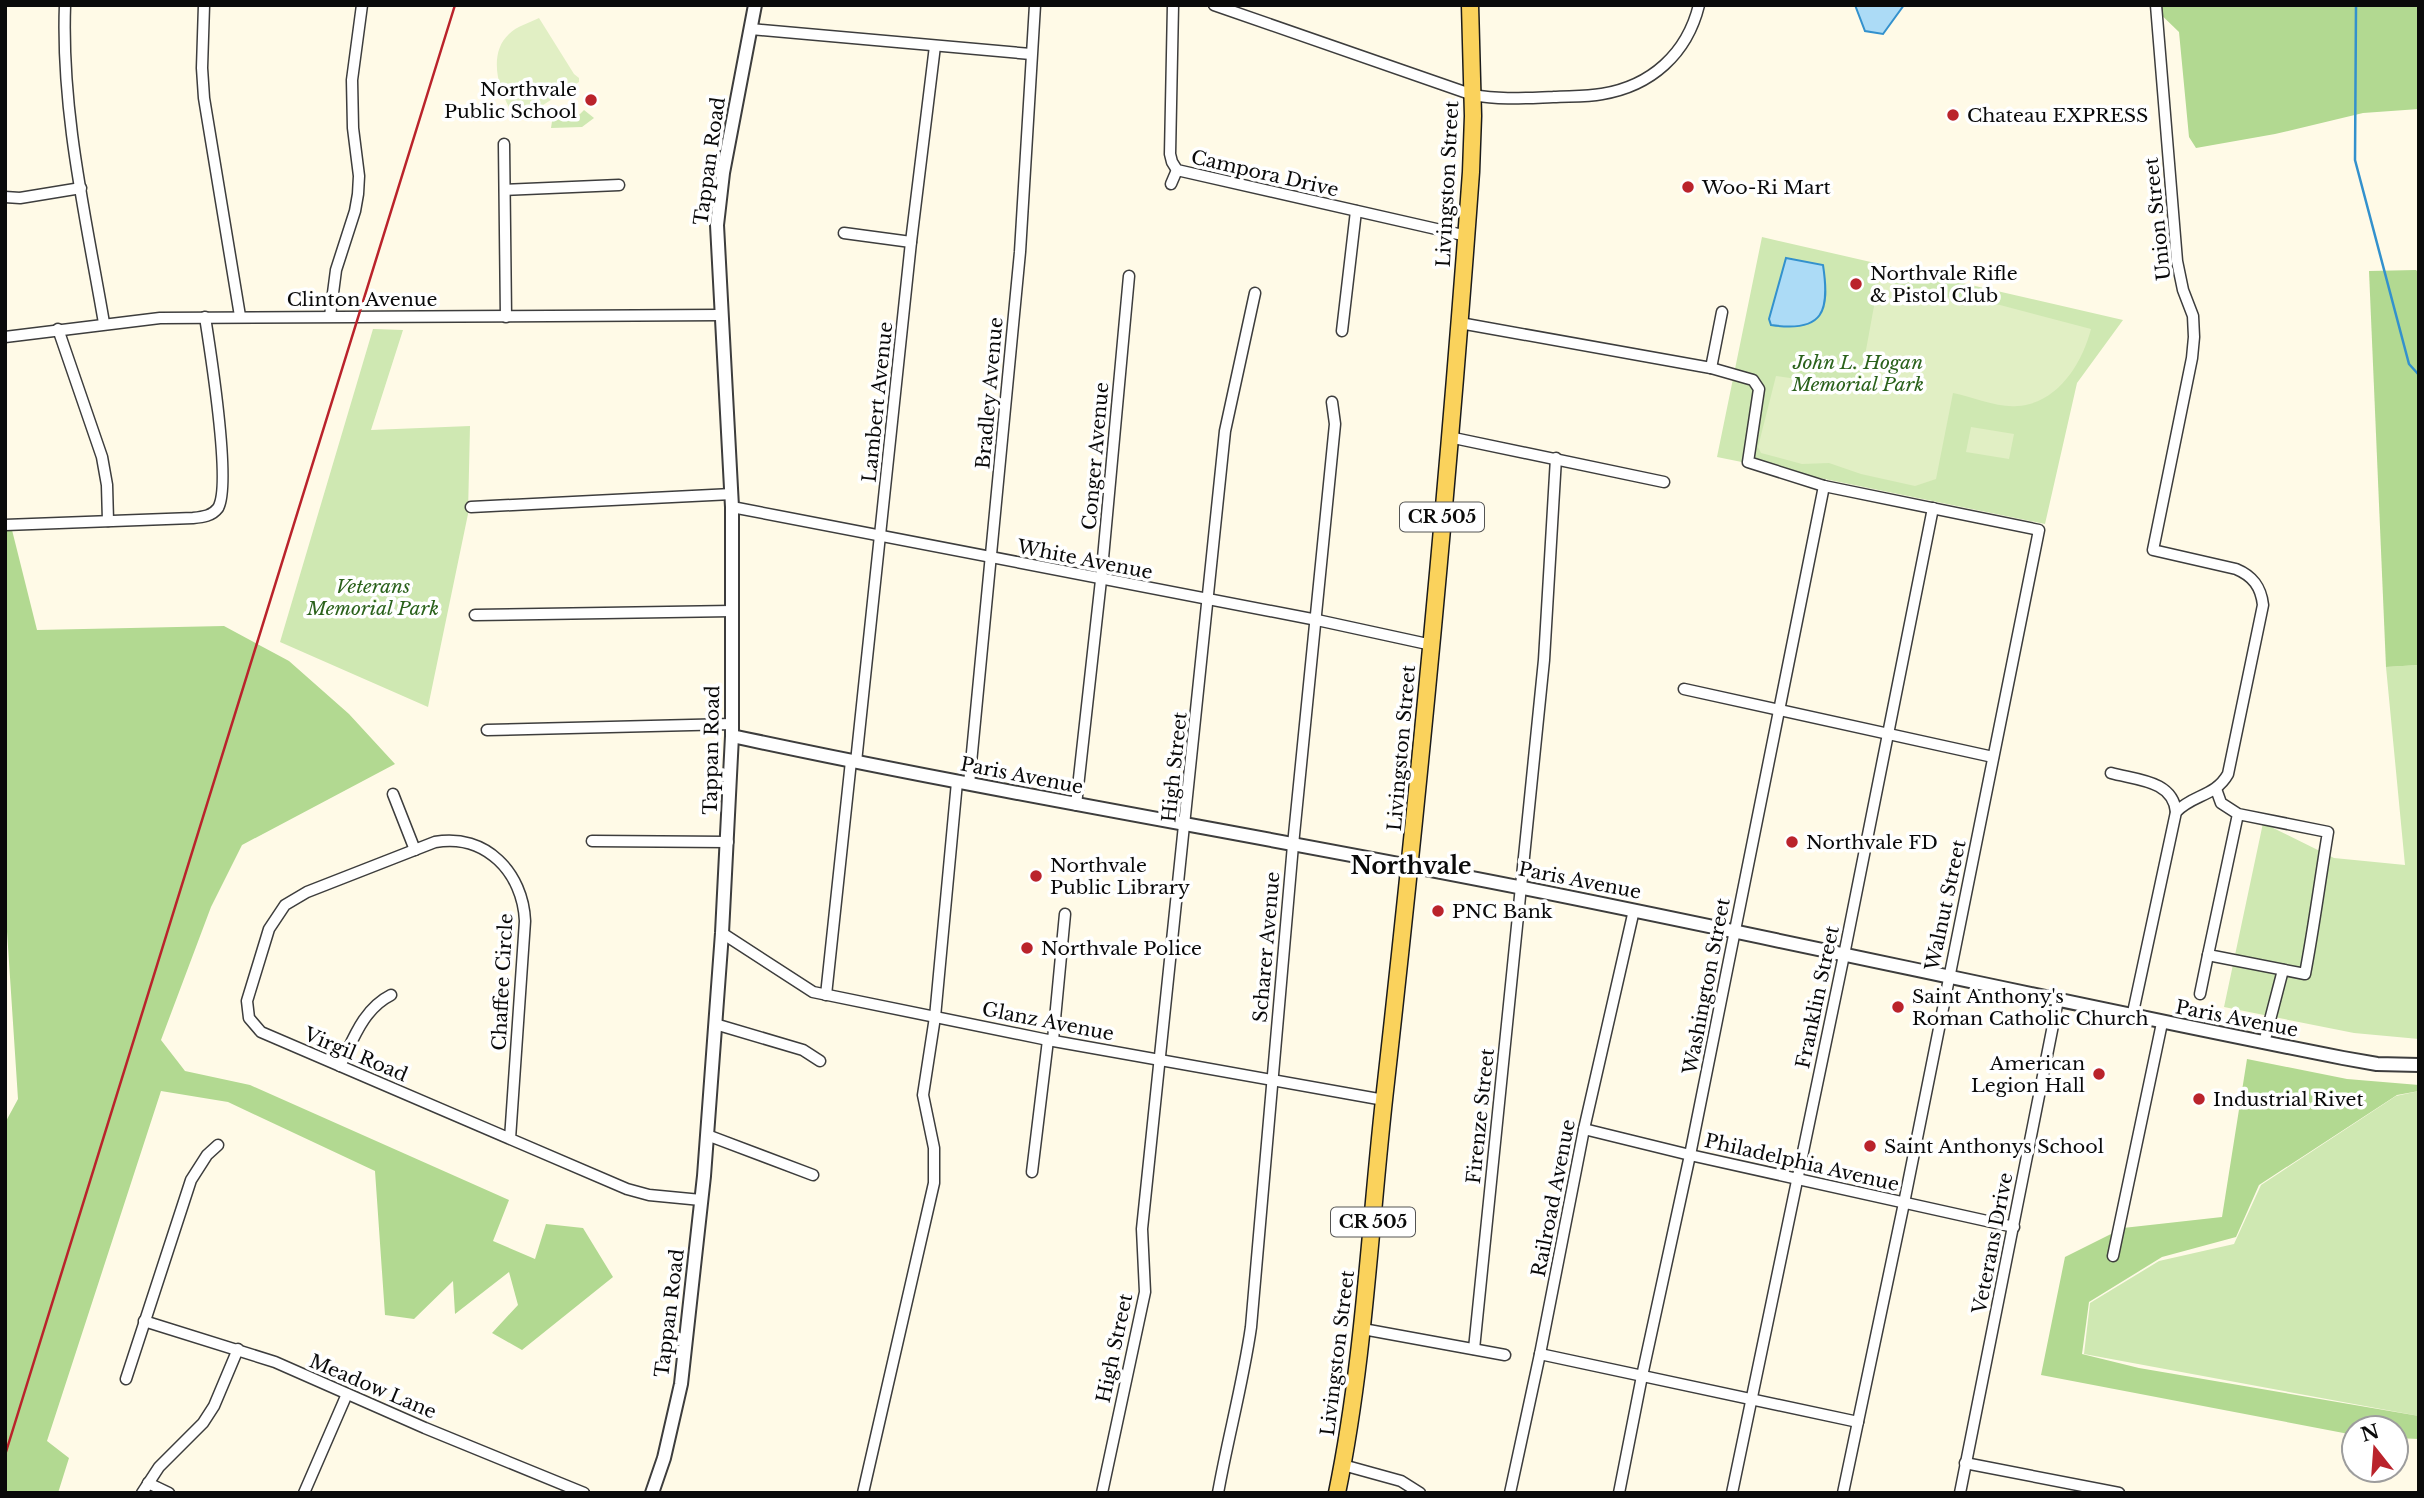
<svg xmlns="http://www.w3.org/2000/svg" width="2424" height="1498" viewBox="0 0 2424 1498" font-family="'Libre Baskerville',serif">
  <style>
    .green { fill: #cfe8b2 }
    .forest { fill: #b2d991 }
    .pitch { fill: #e1efc4 }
    .water { fill: #acdbf6; stroke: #3391cd; stroke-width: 2 }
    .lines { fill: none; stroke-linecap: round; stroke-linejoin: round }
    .stream { stroke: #3391cd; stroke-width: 2.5 }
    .minor-casing { stroke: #3d3d3d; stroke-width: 13 }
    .tertiary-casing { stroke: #3d3d3d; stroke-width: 16 }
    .primary-casing { stroke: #1b1b1b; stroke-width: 19 }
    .minor { stroke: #fff; stroke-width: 10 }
    .tertiary { stroke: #fff; stroke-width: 12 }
    .primary { stroke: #fad25c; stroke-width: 16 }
    .rail { stroke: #ba232b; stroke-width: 2.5 }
    .poi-dot { fill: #ba232b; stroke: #fff; stroke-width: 2.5 }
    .labels { text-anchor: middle; stroke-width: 7; stroke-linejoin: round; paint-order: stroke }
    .shield { fill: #fff; stroke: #545454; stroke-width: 2 }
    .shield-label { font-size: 18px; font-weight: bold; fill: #0a0a0a }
    .poi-label { font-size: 19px; fill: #0a0a0a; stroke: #fff; text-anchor: start }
    .street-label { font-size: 19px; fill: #0a0a0a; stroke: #fff }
    .park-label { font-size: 19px; font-style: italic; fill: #2a611b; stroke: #fff }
    .quarter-label { font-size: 23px; font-weight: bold; fill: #0a0a0a; stroke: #fff }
  </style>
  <rect width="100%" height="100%" fill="#fffae7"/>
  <g class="green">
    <polygon points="584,110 594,118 582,127 551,128 553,115 579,115"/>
    <polygon points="1762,237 2123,320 2077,383 2045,524 1717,457"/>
    <polygon points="373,329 403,330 371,430 470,426 468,514 428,707 280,642"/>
    <polygon points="2419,665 2419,1039 2354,1033 2224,1007 2263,823 2334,858 2405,865 2386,667"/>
    <polygon points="2419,1091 2419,1416 2084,1354 2090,1303 2159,1261 2234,1244 2261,1185 2396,1096"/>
  </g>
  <g class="forest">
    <polygon points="2151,5 2419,5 2419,109 2363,113 2275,134 2196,148 2189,137 2179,32"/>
    <polygon points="2416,270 2419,273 2419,665 2386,667 2369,271"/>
    <polygon points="5,526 11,526 37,630 224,626 289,661 349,714 395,764 242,845 211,907 161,1040 185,1071 250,1085 509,1200 493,1241 535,1259 546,1224 583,1228 613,1277 522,1350 492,1333 518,1305 509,1272 455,1314 453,1281 414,1319 385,1315 375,1171 228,1102 161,1091 47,1441 69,1458 58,1493 5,1493 5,1123 18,1099 5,901"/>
    <polygon points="2247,1059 2347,1079 2419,1085 2419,1091 2397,1095 2259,1185 2236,1237 2162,1257 2089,1302 2082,1354 2139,1368 2419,1416 2419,1439 2396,1438 2396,1428 2354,1428 2354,1435 2041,1375 2065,1257 2123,1228 2222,1217"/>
  </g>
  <g class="pitch">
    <path d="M539,18l35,56 5,4v4l-61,39c-17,-22 -33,-65 -9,-87 8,-8 20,-11 30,-16z"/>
    <path d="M1879,279l48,15 73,11 91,24c-9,35 -34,75 -74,77 -18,2 -45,-9 -64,-13l-17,86 -21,7 -54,-12 -32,-11 -27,1 -41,-11 -3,-6 18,-71 83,12z"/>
    <polygon points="1971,427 2014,434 2009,459 1966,452"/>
  </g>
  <g class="water">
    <polygon points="1855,5 1904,5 1883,34 1865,31"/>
    <path d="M1786,258l37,7c7,46 1,68 -52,60l-2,-6z"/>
  </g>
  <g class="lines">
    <polyline class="stream" points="2356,5 2355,160 2409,364 2419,375"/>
    <g class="minor-casing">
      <g id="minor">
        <path d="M65,5c-4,107 21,213 39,318"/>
        <polyline points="204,5 202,68 204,98 240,316"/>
        <polyline points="1173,5 1170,154 1172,162 1177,170 1467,236"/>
        <path d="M1214,5l259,90c27,5 53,3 80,2 16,-1 33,0 49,-3 49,-8 85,-40 97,-89"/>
        <polyline points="751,29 1031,54"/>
        <polyline points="504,144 506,317"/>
        <polyline points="1171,184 1177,170"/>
        <polyline points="505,190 619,185"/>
        <polyline points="5,197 20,198 81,188"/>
        <polyline points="844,233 911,242"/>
        <polyline points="330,316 336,270 355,211 358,194 359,176 353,128 352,80 362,5"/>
        <polyline points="1460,323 1711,368 1722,312"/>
        <polyline points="58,329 102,457 107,485 108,521"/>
        <polyline points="1342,331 1356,211"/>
        <polyline points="5,337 160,318 720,315"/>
        <polyline points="1711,368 1753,380 1759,389 1748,462 1824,486 2039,530 1904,1203 1843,1493"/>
        <polyline points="1449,437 1664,482"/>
        <polyline points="471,507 732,494"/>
        <polyline points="732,507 1317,620 1432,645"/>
        <path d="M5,525l188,-7c10,-1 19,-2 25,-10 14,-23 -8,-159 -13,-191"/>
        <polyline points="475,615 732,611"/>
        <polyline points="1684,689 1993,757"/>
        <polyline points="487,730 732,724"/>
        <polyline points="856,762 911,242 935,46"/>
        <path d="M2111,773c25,7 62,7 65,39"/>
        <polyline points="969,784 1020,252 1035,5"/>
        <path d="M2216,789l5,14 17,11 90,18c-8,48 -14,95 -23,142l-97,-19 30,-141"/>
        <polyline points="393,794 415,850"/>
        <polyline points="1076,805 1101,580 1129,276"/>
        <polyline points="592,841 728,842"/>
        <polyline points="722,933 813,992 1048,1040 1384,1100"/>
        <polyline points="2200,994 2208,955"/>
        <polyline points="826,995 851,761"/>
        <path d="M2132,1017l44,-205c17,-18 39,-15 52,-38l35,-169c-2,-18 -10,-29 -27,-36l-83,-19 39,-192 2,-21 -1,-21 -10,-26 -6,-29 -21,-256"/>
        <polyline points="715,1024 803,1050 820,1061"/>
        <polyline points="1053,1040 1065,914"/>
        <polyline points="2264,1043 2283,970"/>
        <path d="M340,1066c13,-26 23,-57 51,-71"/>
        <polyline points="1584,1129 1690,1155 2014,1227"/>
        <polyline points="707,1135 813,1175"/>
        <path d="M510,1139l15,-218c-2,-48 -39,-88 -90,-79l-128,50 -22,13 -16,24 -22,72 2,17 12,14 366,157 22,6 52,5"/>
        <polyline points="1032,1172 1048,1040"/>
        <polyline points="2113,1256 2162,1023"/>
        <polyline points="144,1321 275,1362 425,1428 584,1493"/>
        <polyline points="1363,1329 1505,1355"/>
        <polyline points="1474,1349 1544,660 1556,458"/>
        <polyline points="1540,1354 1858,1422"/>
        <polyline points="126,1379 191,1180 207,1155 218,1145"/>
        <polyline points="1965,1463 2119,1493"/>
        <polyline points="1343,1465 1401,1481 1420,1493"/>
        <polyline points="148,1483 169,1493"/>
        <polyline points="142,1493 159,1467 203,1423 214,1406 238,1349"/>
        <polyline points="304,1493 347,1394"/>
        <polyline points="863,1493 934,1183 934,1148 923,1095 935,1017 957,782"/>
        <polyline points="1102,1493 1145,1292 1142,1229 1225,431 1255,293"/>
        <path d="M1218,1493c10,-56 25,-110 33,-166l42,-482 42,-421 -3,-22"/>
        <polyline points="1510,1493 1540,1354 1584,1129 1634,910"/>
        <polyline points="1619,1493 1642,1376 1690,1155 1824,486"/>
        <polyline points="1732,1493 1844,955 1933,508"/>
        <polyline points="1960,1493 2058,1000"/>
      </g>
    </g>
    <g class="tertiary-casing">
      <g id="tertiary">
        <path d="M732,736c261,56 524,99 786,151 276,55 550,117 825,171l34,6 42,1"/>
        <polyline points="652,1493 664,1458 681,1384 704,1176 722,933 732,736 732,507 717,225 723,173 755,5"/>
      </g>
    </g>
    <g class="primary-casing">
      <path id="primary" d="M1337,1493c28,-136 33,-274 49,-411 34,-303 63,-606 85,-910l2,-56 -3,-111"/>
    </g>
    <use href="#minor" class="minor"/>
    <use href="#tertiary" class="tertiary"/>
    <use href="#primary" class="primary"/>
    <polyline class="rail" points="5,1455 455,5"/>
  </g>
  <g class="poi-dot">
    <circle cx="591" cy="100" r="7"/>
    <circle cx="1953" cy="115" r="7"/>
    <circle cx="1688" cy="187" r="7"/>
    <circle cx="1856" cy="284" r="7"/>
    <circle cx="1792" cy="842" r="7"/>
    <circle cx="1036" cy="876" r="7"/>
    <circle cx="1438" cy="911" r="7"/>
    <circle cx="1027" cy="948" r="7"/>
    <circle cx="1898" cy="1007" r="7"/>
    <circle cx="2099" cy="1074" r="7"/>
    <circle cx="2199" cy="1099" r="7"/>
    <circle cx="1870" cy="1146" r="7"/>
  </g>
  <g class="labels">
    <g class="shield">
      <rect x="1400" y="502.5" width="84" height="29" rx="5"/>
      <rect x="1331" y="1207.5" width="84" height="29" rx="5"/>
    </g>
    <g class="shield-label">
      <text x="1442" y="523">CR 505</text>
      <text x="1373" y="1228">CR 505</text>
    </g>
    <g class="poi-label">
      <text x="577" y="96" text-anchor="end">Northvale<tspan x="577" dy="22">Public School</tspan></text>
      <text x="1967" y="122">Chateau EXPRESS</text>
      <text x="1702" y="194">Woo-Ri Mart</text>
      <text x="1870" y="280">Northvale Rifle<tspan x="1870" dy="22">&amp; Pistol Club</tspan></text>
      <text x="1806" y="849">Northvale FD</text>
      <text x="1050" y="872">Northvale<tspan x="1050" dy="22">Public Library</tspan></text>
      <text x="1452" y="918">PNC Bank</text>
      <text x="1041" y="955">Northvale Police</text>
      <text x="1912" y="1003">Saint Anthony's<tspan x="1912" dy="22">Roman Catholic Church</tspan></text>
      <text x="2085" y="1070" text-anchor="end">American<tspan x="2085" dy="22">Legion Hall</tspan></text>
      <text x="2213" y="1106">Industrial Rivet</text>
      <text x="1884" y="1153">Saint Anthonys School</text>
    </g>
    <g class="street-label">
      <text transform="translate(709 161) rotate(-82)" y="7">Tappan Road</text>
      <text transform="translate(1265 173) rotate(13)" y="7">Campora Drive</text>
      <text transform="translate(1447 184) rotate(-87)" y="7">Livingston Street</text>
      <text transform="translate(2157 219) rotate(-96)" y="7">Union Street</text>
      <text x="362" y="306">Clinton Avenue</text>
      <text transform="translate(989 393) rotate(-85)" y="7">Bradley Avenue</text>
      <text transform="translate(877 402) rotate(-84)" y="7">Lambert Avenue</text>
      <text transform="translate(1095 456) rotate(-85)" y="7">Conger Avenue</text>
      <text transform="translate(1085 559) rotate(11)" y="7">White Avenue</text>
      <text transform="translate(1401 748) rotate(-85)" y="7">Livingston Street</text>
      <text transform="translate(711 750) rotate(-89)" y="7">Tappan Road</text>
      <text transform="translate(1174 767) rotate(-84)" y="7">High Street</text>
      <text transform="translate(1022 775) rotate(11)" y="7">Paris Avenue</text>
      <text transform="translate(1580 880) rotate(11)" y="7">Paris Avenue</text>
      <text transform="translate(1945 905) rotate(-78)" y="7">Walnut Street</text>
      <text transform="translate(1266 947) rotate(-85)" y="7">Scharer Avenue</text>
      <text transform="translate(502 982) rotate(-87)" y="7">Chaffee Circle</text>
      <text transform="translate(1706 986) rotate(-79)" y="7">Washington Street</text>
      <text transform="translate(1817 997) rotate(-78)" y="7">Franklin Street</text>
      <text transform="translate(2237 1018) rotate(11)" y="7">Paris Avenue</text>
      <text transform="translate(1048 1021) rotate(11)" y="7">Glanz Avenue</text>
      <text transform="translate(356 1054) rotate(23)" y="7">Virgil Road</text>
      <text transform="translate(1480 1116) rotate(-84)" y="7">Firenze Street</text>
      <text transform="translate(1802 1162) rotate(13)" y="7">Philadelphia Avenue</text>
      <text transform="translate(1553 1198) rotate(-79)" y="7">Railroad Avenue</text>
      <text transform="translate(1992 1243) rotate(-79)" y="7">Veterans Drive</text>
      <text transform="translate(669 1313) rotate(-83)" y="7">Tappan Road</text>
      <text transform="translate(1114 1348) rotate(-78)" y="7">High Street</text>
      <text transform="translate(1337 1353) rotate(-83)" y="7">Livingston Street</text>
      <text transform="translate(373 1386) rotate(23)" y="7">Meadow Lane</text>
    </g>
    <g class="park-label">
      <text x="1858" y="369">John L. Hogan<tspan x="1858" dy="22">Memorial Park</tspan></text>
      <text x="373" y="593">Veterans<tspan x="373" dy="22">Memorial Park</tspan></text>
    </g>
    <g class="quarter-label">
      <text x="1411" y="874">Northvale</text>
    </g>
  </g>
  <rect width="2424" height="1498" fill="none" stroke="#0a0a0a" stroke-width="14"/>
  <g transform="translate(2375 1449) rotate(343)"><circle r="33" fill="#ffffff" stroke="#9d9d9d" stroke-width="2"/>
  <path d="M0-5L12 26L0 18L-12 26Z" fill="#ba232b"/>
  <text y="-10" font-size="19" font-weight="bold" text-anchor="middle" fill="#0a0a0a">N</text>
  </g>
</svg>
